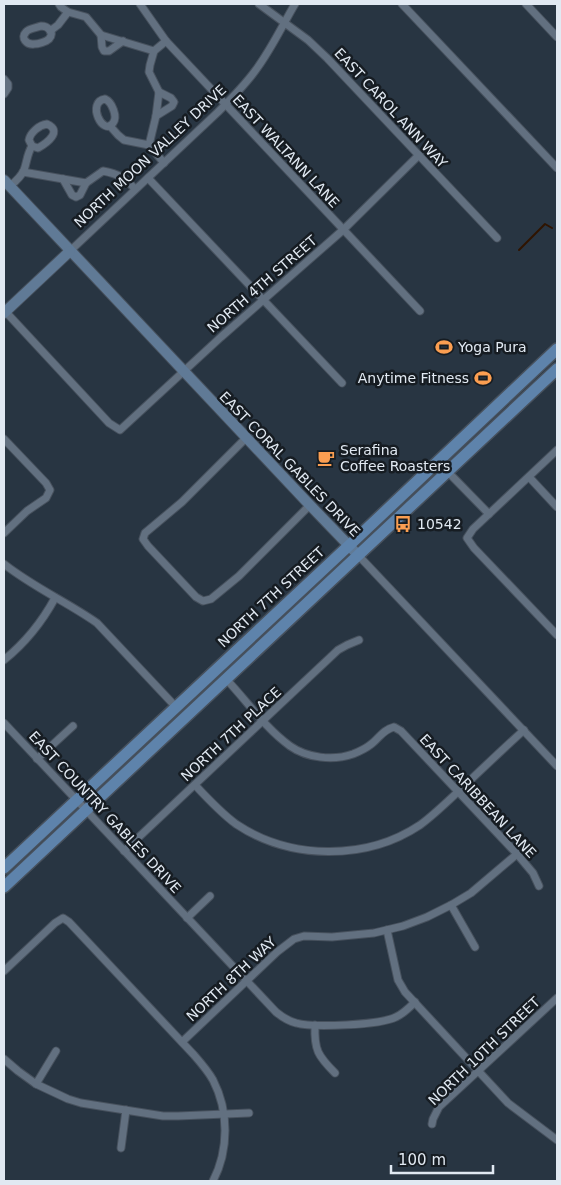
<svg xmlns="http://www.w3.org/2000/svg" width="561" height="1185" viewBox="0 0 561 1185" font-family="'DejaVu Sans',sans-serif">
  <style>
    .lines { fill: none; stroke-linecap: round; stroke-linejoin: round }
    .stream { stroke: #2f1400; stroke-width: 2 }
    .street-casing { stroke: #47515d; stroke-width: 9 }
    .secondary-casing { stroke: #47515d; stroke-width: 12 }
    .primary-casing { stroke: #47515d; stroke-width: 14 }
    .street { stroke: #627080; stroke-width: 7 }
    .secondary { stroke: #607a96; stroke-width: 10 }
    .primary { stroke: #5e83ab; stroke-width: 11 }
    .labels { text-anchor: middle; stroke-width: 5; stroke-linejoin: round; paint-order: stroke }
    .street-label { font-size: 14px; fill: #e1e9f2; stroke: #161c22 }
    .poi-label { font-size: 14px; fill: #e1e9f2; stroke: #161c22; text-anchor: start }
  </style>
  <rect width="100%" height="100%" fill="#283542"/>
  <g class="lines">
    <polyline class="stream" points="519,250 545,224 552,228"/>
    <g class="street-casing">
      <g id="street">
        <polyline points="59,4 61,7 68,12 86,17 101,35 154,51"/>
        <polyline points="140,4 166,41 420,311"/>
        <polyline points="259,4 308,40 327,58 497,238"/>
        <polyline points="402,4 557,168"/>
        <polyline points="526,4 557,37"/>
        <path d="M41,26c7,0 14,6 8,13 -3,3 -11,5 -15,5 -7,1 -14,-6 -8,-12 3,-4 10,-4 15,-6z"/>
        <polyline points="50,31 58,25 68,12"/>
        <polyline points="101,35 102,47 104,51 109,51 123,41"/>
        <polyline points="4,79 8,84 8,88 4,94"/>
        <path d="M105,99c7,3 13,18 8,24 -10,14 -27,-21 -8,-24z"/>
        <polyline points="156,116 172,106 174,102 171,98 159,92"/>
        <path d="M47,124c16,7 0,19 -9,24l-6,-2 -3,-6c1,-7 10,-15 18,-16z"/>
        <polyline points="110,126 118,135 124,140 149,145 164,163"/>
        <polyline points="149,145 156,116 159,92 149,72 150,65 154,51 166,41"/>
        <path d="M23,172l63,11 17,-12c16,3 22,7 32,18"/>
        <polyline points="148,178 342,383"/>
        <polyline points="63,179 72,195 76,197 80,195 86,183"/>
        <path d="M10,186c5,-4 11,-9 14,-16 3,-8 3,-16 8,-24"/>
        <path d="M70,251l148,-139c13,-13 26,-26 37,-41 16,-21 27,-45 40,-67"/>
        <polyline points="4,310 109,423 120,430 221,337 343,230 419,155"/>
        <polyline points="247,437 182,502 145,533 143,539 148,546 196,597 203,601 211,599 239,576 310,505"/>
        <polyline points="4,439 46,483 50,490 46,498 27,511 4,533"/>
        <polyline points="557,450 473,529 467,538 474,548 557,635"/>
        <polyline points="447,471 489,514"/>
        <polyline points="529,477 557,507"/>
        <polyline points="358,555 557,766"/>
        <path d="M4,564c29,23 63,38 93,59l78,83"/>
        <path d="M4,660c21,-17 38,-38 51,-62"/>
        <path d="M226,679c21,22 39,49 64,67 17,12 43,15 63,8 5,-2 12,-5 17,-9 9,-6 12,-15 24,-18l7,4 116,123 16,19 6,13"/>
        <path d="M4,723l272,289c6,5 12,9 20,11 17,5 84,2 100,-6 7,-3 13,-9 19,-15"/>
        <polyline points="37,759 73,726"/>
        <path d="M195,785c13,14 26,28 41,39 54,36 130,37 184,1 15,-11 29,-25 43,-38 20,-19 40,-38 61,-57"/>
        <polyline points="124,851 338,650 347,645 359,640"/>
        <polyline points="451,905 475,947"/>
        <polyline points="187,918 210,896"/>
        <polyline points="387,930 398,980 405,992 508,1103 557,1140"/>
        <path d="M4,971l51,-48 8,-5 6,4 125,133c7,8 14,16 19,25 16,31 16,70 0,101"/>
        <path d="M315,1025c-1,25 3,31 20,48"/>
        <polyline points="182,1042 277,952 294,939 304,936 332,937 374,933 403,926 427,917 451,905 471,893 517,854"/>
        <polyline points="4,1059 18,1071 36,1084 68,1099 81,1103 163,1116 178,1116 249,1113"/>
        <polyline points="36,1084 56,1051"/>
        <polyline points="432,1124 433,1119 439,1107 557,998"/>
        <polyline points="121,1148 126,1110"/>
      </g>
    </g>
    <g class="secondary-casing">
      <g id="secondary">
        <polyline points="4,180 306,501 358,555"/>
        <polyline points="4,313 70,251"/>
      </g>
    </g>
    <g class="primary-casing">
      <g id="primary">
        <polyline points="4,868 357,538 557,349"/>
        <polyline points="4,887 557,369"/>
      </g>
    </g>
    <use href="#street" class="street"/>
    <use href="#secondary" class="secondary"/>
    <use href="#primary" class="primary"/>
  </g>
  <defs>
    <g id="stadium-bare" transform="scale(1.35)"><path d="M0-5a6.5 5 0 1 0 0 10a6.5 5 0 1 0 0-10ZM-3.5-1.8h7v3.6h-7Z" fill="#fb9e51" stroke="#161c22" stroke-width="2.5" paint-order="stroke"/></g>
    <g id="cafe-bare" transform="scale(1.35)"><path d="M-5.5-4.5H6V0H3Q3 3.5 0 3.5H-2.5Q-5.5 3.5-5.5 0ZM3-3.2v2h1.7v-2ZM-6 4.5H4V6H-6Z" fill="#fb9e51" stroke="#161c22" stroke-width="2.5" paint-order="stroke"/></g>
    <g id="bus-bare" transform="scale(1.35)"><path d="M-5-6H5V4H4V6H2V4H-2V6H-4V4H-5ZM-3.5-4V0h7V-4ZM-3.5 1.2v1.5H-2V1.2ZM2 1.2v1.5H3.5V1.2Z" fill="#fb9e51" stroke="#161c22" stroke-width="2.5" paint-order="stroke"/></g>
  </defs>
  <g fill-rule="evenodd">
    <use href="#stadium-bare" x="444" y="347"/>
    <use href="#stadium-bare" x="483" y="378"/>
    <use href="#cafe-bare" x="326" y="458"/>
    <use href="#bus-bare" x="403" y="524"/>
  </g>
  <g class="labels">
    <g class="street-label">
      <text transform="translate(391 108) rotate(47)" y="5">EAST CAROL ANN WAY</text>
      <text transform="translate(286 151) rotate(47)" y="5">EAST WALTANN LANE</text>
      <text transform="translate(150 156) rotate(-43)" y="5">NORTH MOON VALLEY DRIVE</text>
      <text transform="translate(262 284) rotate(-41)" y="5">NORTH 4TH STREET</text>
      <text transform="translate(290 464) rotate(46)" y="5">EAST CORAL GABLES DRIVE</text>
      <text transform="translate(271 597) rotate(-43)" y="5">NORTH 7TH STREET</text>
      <text transform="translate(231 734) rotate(-43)" y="5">NORTH 7TH PLACE</text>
      <text transform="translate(478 796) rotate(47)" y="5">EAST CARIBBEAN LANE</text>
      <text transform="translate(105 812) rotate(47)" y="5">EAST COUNTRY GABLES DRIVE</text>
      <text transform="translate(231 979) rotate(-43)" y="5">NORTH 8TH WAY</text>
      <text transform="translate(484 1051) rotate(-44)" y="5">NORTH 10TH STREET</text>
    </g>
    <g class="poi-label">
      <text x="458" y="352">Yoga Pura</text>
      <text x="469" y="383" text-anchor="end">Anytime Fitness</text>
      <text x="340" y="455">Serafina<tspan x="340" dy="16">Coffee Roasters</tspan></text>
      <text x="417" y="529">10542</text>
    </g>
  </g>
  <rect width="561" height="1185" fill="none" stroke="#e1e9f2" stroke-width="10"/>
  <path d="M391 1165v8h102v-8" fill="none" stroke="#e1e9f2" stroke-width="2.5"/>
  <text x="398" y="1165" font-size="15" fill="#e1e9f2" stroke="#161c22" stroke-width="4" paint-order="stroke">100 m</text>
</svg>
